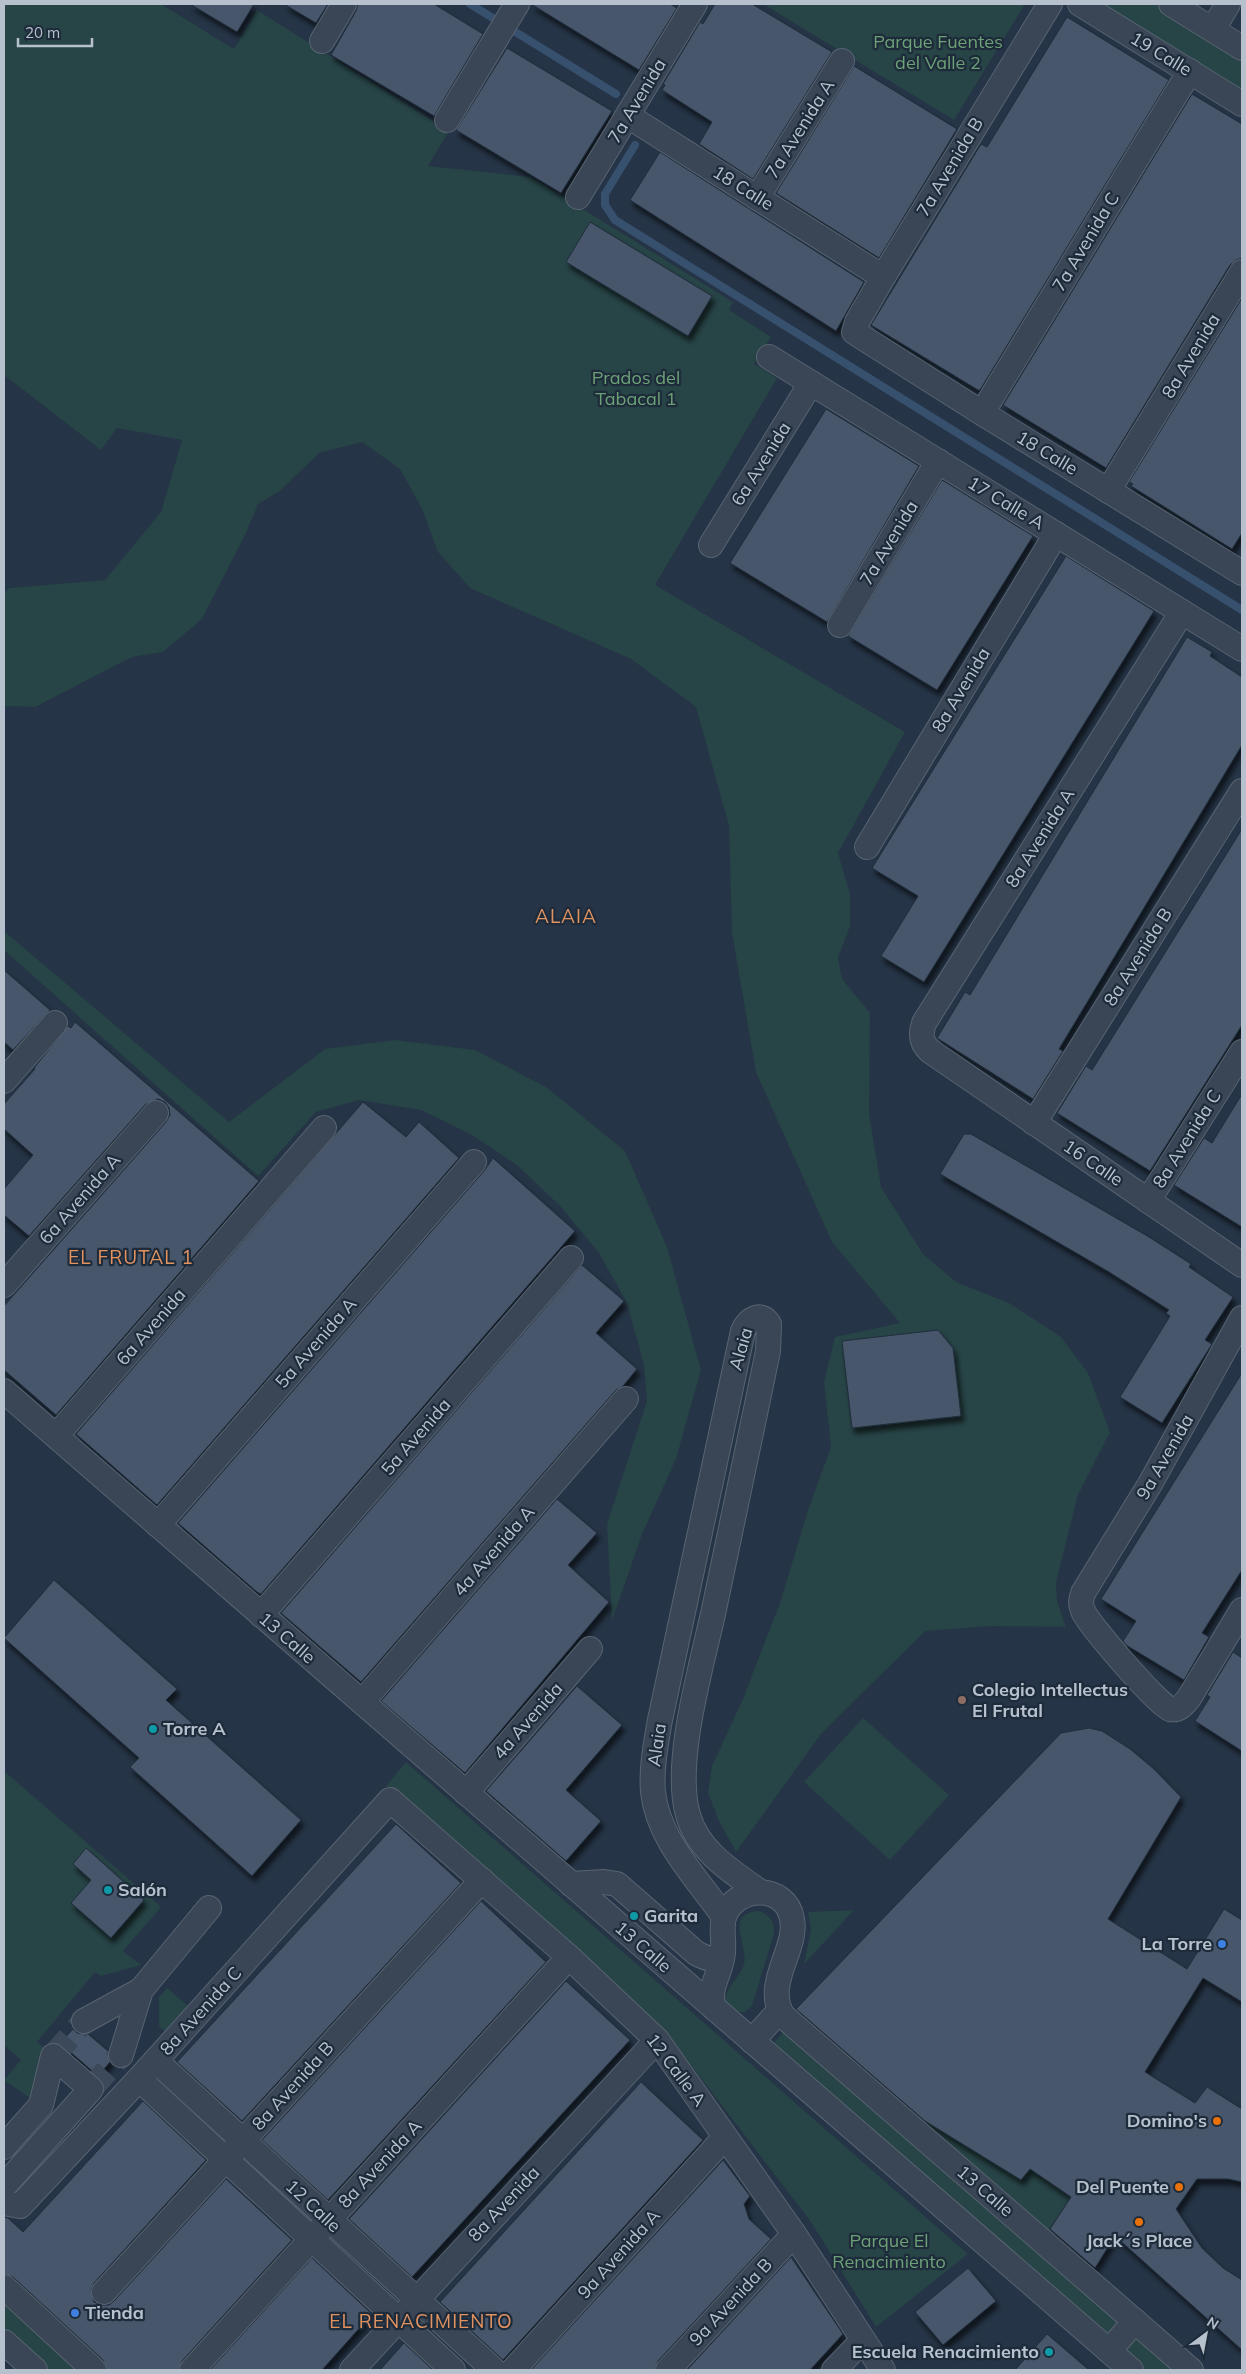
<svg xmlns="http://www.w3.org/2000/svg" width="1246" height="2374" viewBox="0 0 1246 2374" font-family="Mulish,sans-serif">
  <style>
    .green { fill: #274446 }
    .lines { fill: none; stroke-linecap: round; stroke-linejoin: round }
    .stream { stroke: #37506e; stroke-width: 8 }
    .building { fill: #46566a; stroke: #202d3c; filter: url(#shadow) }
    .street-tunnel { stroke: #3b495a; stroke-width: 24; stroke-dasharray: 24 12; stroke-linecap: butt }
    .street-casing { stroke: #586472; stroke-width: 26 }
    .street { stroke: #3a4655; stroke-width: 24 }
    .education-dot { fill: #8d6e63; stroke: #1e2b3a; stroke-width: 2 }
    .culture-dot { fill: #0f9aa8; stroke: #1e2b3a; stroke-width: 2 }
    .shop-dot { fill: #3f7fe0; stroke: #1e2b3a; stroke-width: 2 }
    .food-dot { fill: #e8710a; stroke: #1e2b3a; stroke-width: 2 }
    .labels { text-anchor: middle; stroke-width: 4.5; stroke-linejoin: round; paint-order: stroke }
    .park-label { font-size: 18px; fill: #6ca177; stroke: #1e2b3a }
    .street-label { font-size: 18px; fill: #b7c1ce; stroke: #1e2b3a }
    .poi-label { font-size: 18px; font-weight: bold; fill: #b7c1ce; stroke: #1e2b3a; text-anchor: start }
    .neighbourhood-label { font-size: 19px; letter-spacing: 1px; fill: #e09361; stroke: #1e2b3a }
  </style>
  <defs>
    <filter id="shadow"><feDropShadow dx="3" dy="5.5" stdDeviation="2.5" flood-color="#0009"/></filter>
  </defs>
  <rect width="100%" height="100%" fill="#253446"/>
  <g class="green">
    <polygon points="4,4 161,4 234,49 257,10 449,131 428,166 531,177 733,302 729,310 771,337 754,364 777,378 655,585 905,732 838,853 850,894 850,926 838,958 842,979 870,1013 869,1114 881,1187 923,1254 956,1282 1009,1303 1061,1337 1088,1373 1110,1432 1078,1495 1056,1583 1057,1601 1066,1627 989,1626 925,1631 821,1734 736,1852 719,1821 708,1793 712,1766 743,1699 781,1600 808,1510 831,1447 824,1382 835,1337 900,1323 832,1242 756,1072 732,933 729,826 696,707 631,659 470,588 438,552 422,509 400,469 362,442 319,453 280,491 258,504 246,533 202,619 163,652 132,657 35,707 4,706 4,593 9,588 105,580 161,512 182,440 117,428 101,450 4,375"/>
    <polygon points="763,4 1025,4 954,120"/>
    <polygon points="1080,4 1171,4 1242,48 1242,104"/>
    <polygon points="4,931 229,1122 325,1049 395,1040 475,1050 546,1087 625,1151 667,1247 701,1370 676,1459 642,1534 612,1621 607,1524 647,1401 644,1365 627,1303 599,1253 561,1207 518,1166 472,1135 421,1110 359,1100 316,1112 258,1176 4,950"/>
    <polygon points="863,1718 949,1795 890,1860 804,1782"/>
    <polygon points="406,1762 968,2254 876,2327 811,2222 671,2039 386,1786"/>
    <polygon points="4,1771 161,1907 123,1951 141,1965 101,1976 95,1972 37,2042 43,2047 30,2098 4,2080 21,2060 4,2045"/>
    <polygon points="854,1910 804,1964 811,1930 808,1912"/>
    <path d="M759,1911c11,4 16,11 15,23l-22,72 -7,6 -9,1 -10,-10 -1,-5c3,-12 15,-21 19,-34 5,-17 -21,-51 15,-53z"/>
    <polygon points="167,1988 188,2006 168,2035 159,2026 159,1997"/>
    <polygon points="791,2022 1135,2321 1109,2351 766,2053"/>
    <polygon points="904,2108 1021,2180 1030,2169 1071,2197 1047,2232"/>
    <polygon points="4,2287 94,2370 35,2370 4,2342"/>
    <polygon points="1142,2329 1189,2370 1132,2370 1117,2358"/>
  </g>
  <g class="lines">
    <g class="stream">
      <polyline points="470,4 616,94"/>
      <polyline points="635,145 605,194 605,205 615,220 1242,610"/>
    </g>
  </g>
  <g class="building">
    <polygon points="190,4 254,4 237,32"/>
    <polygon points="284,4 328,4 316,23"/>
    <polygon points="358,4 434,4 483,34 434,116 331,55 356,11"/>
    <polygon points="531,4 670,4 677,8 639,70"/>
    <polygon points="715,4 752,4 832,52 753,179 699,144 712,122 662,90 665,85 663,84 700,22 703,24"/>
    <polygon points="1067,17 1169,80 980,390 978,390 871,325 981,144 987,147"/>
    <polygon points="507,48 612,111 561,193 456,130"/>
    <polygon points="854,66 957,129 879,258 776,193"/>
    <polygon points="1192,94 1242,124 1242,258 1236,260 1230,265 1106,468 1003,405"/>
    <polygon points="660,152 864,282 836,331 630,200"/>
    <polygon points="590,222 712,296 688,336 566,262"/>
    <polygon points="1242,298 1242,533 1232,549 1131,486 1133,484 1129,482"/>
    <polygon points="826,409 919,466 827,622 730,563"/>
    <polygon points="942,480 1033,536 937,690 848,636"/>
    <polygon points="1066,556 1154,611 924,982 881,956 918,896 872,868"/>
    <polygon points="1187,637 1212,652 1210,656 1242,677 1242,745 1059,1049 1063,1051 1033,1099 937,1038 965,992 970,995"/>
    <polygon points="1242,829 1242,1025 1150,1171 1057,1113 1086,1066 1092,1070"/>
    <polygon points="4,970 50,1010 13,1050 4,1042"/>
    <polygon points="75,1022 259,1181 56,1415 4,1370 4,1306 166,1122 170,1115 169,1108 165,1102 158,1099 146,1104 29,1236 4,1215 4,1189 33,1155 4,1129 4,1104 35,1069 34,1068 68,1026 71,1028"/>
    <polygon points="1242,1094 1242,1227 1174,1185 1204,1138 1212,1143"/>
    <polygon points="363,1102 406,1137 419,1122 459,1158 157,1505 76,1434"/>
    <polygon points="964,1134 971,1134 1149,1237 1191,1264 1189,1267 1233,1297 1205,1340 1212,1344 1162,1423 1120,1397 1170,1316 1166,1313 1169,1310 1109,1272 940,1174"/>
    <polygon points="493,1158 575,1231 261,1594 257,1592 178,1523 484,1171"/>
    <polygon points="582,1265 624,1301 596,1333 637,1369 623,1386 616,1390 361,1682 281,1613"/>
    <polygon points="938,1330 953,1348 961,1416 852,1428 842,1341"/>
    <polygon points="1242,1373 1242,1570 1202,1633 1209,1637 1184,1680 1126,1645 1123,1641 1136,1621 1101,1599"/>
    <polygon points="557,1499 597,1533 568,1565 609,1602 465,1773 381,1701"/>
    <polygon points="54,1580 177,1689 166,1700 301,1820 252,1876 130,1767 139,1758 4,1638"/>
    <polygon points="1233,1652 1242,1658 1242,1751 1195,1721 1210,1697 1207,1695"/>
    <polygon points="577,1686 622,1725 566,1790 601,1821 566,1861 486,1791"/>
    <polygon points="1089,1728 1102,1731 1130,1749 1154,1769 1181,1797 1108,1919 1187,1969 1224,1909 1242,1920 1242,2002 1203,1978 1145,2072 1195,2103 1207,2087 1242,2109 1242,2182 1228,2179 1197,2179 1176,2209 1202,2248 1223,2268 1242,2280 1242,2350 1115,2236 1095,2268 1050,2229 1071,2197 1030,2169 1021,2180 925,2121 796,2009 1061,1733"/>
    <polygon points="396,1824 461,1883 242,2121 177,2062"/>
    <polygon points="86,1848 144,1900 111,1938 71,1903 91,1880 73,1864"/>
    <polygon points="481,1901 546,1962 328,2200 262,2140"/>
    <polygon points="566,1981 630,2040 412,2277 349,2219"/>
    <polygon points="73,2029 77,2033 88,2034 108,2051 110,2062 98,2076 60,2043"/>
    <polygon points="641,2082 703,2140 503,2360 440,2302"/>
    <polygon points="143,2101 206,2160 94,2283 91,2290 94,2302 102,2305 109,2305 114,2301 226,2179 292,2240 182,2361 179,2370 107,2370 103,2360 13,2277 4,2274 4,2217 8,2218 23,2232"/>
    <polygon points="723,2160 750,2196 744,2204 749,2219 771,2239 658,2361 655,2370 531,2370"/>
    <polygon points="791,2257 843,2334 810,2370 687,2370"/>
    <polygon points="312,2258 372,2314 322,2370 210,2370"/>
    <polygon points="968,2268 996,2301 943,2345 915,2312"/>
    <polygon points="1047,2334 1089,2370 1015,2370"/>
    <polygon points="404,2343 433,2370 380,2370"/>
  </g>
  <g class="lines">
    <g class="street-tunnel">
      <polyline points="53,2056 84,2021"/>
      <polyline points="91,2089 121,2055"/>
    </g>
    <g class="street-casing">
      <g id="street">
        <polyline points="1050,4 883,277 857,322 854,332 982,413 1242,573"/>
        <polyline points="1080,4 1242,104"/>
        <polyline points="1171,4 1242,48"/>
        <polyline points="1213,29 1228,4"/>
        <polyline points="322,41 344,4"/>
        <polyline points="628,116 883,277"/>
        <polyline points="447,120 517,4"/>
        <polyline points="578,197 695,4"/>
        <polyline points="757,198 842,61"/>
        <polyline points="769,357 1242,649"/>
        <polyline points="982,413 1190,71"/>
        <polyline points="1108,491 1242,272"/>
        <polyline points="711,545 811,383"/>
        <path d="M1182,612l-258,411c-4,12 -3,20 6,28l312,214"/>
        <polyline points="840,625 938,461"/>
        <polyline points="867,847 1056,534"/>
        <polyline points="4,1081 55,1023"/>
        <polyline points="1034,1123 1242,791"/>
        <polyline points="1148,1201 1242,1052"/>
        <polyline points="4,1285 156,1113"/>
        <path d="M1242,1318l-92,166 -67,109c-2,7 -3,11 0,18 6,14 75,94 87,98 9,2 14,-5 19,-11l53,-88"/>
        <polyline points="4,1391 1131,2370"/>
        <polyline points="56,1436 324,1128"/>
        <polyline points="158,1525 474,1162"/>
        <polyline points="261,1615 571,1258"/>
        <polyline points="362,1702 626,1399"/>
        <polyline points="466,1793 590,1649"/>
        <path d="M571,1884l33,-2 13,2 79,69c10,6 21,9 27,-2 1,-11 -2,-24 1,-34 11,-32 62,-34 68,2 6,30 -28,63 -10,96l409,355"/>
        <path d="M724,1917c-26,-38 -66,-77 -71,-125 -2,-24 3,-49 7,-72l83,-389c5,-12 18,-20 26,-7l-1,27c-18,88 -37,176 -55,263 -12,54 -40,149 -25,201 10,36 43,56 71,76"/>
        <path d="M715,2009c-10,-20 8,-37 8,-58"/>
        <polyline points="84,2021 141,1990"/>
        <polyline points="752,2041 780,2010"/>
        <polyline points="121,2055 141,1990 209,1908"/>
        <polyline points="156,2061 494,2370"/>
        <polyline points="139,2079 453,2370"/>
        <polyline points="4,2147 41,2105 53,2056 91,2089 4,2186"/>
        <polyline points="4,2203 20,2206 139,2079 390,1800 569,1957 657,2040 794,2234 883,2370"/>
        <polyline points="4,2287 94,2370"/>
        <polyline points="104,2292 482,1880"/>
        <polyline points="4,2342 35,2370"/>
        <polyline points="1109,2351 1135,2321"/>
        <polyline points="192,2370 569,1957"/>
        <polyline points="352,2370 657,2040"/>
        <polyline points="513,2370 725,2137"/>
        <polyline points="668,2370 794,2234"/>
        <polyline points="834,2370 863,2340"/>
      </g>
    </g>
    <use href="#street" class="street"/>
  </g>
  <circle class="education-dot" cx="962" cy="1700" r="5"/>
  <g class="culture-dot">
    <circle cx="153" cy="1729" r="5"/>
    <circle cx="108" cy="1890" r="5"/>
    <circle cx="634" cy="1916" r="5"/>
    <circle cx="1049" cy="2352" r="5"/>
  </g>
  <g class="shop-dot">
    <circle cx="1222" cy="1944" r="5"/>
    <circle cx="75" cy="2313" r="5"/>
  </g>
  <g class="food-dot">
    <circle cx="1217" cy="2121" r="5"/>
    <circle cx="1179" cy="2187" r="5"/>
    <circle cx="1139" cy="2222" r="5"/>
  </g>
  <g class="labels">
    <g class="park-label">
      <text x="938" y="48">Parque Fuentes<tspan x="938" dy="21">del Valle 2</tspan></text>
      <text x="636" y="384">Prados del<tspan x="636" dy="21">Tabacal 1</tspan></text>
      <text x="889" y="2247">Parque El<tspan x="889" dy="21">Renacimiento</tspan></text>
    </g>
    <g class="street-label">
      <text transform="translate(1161 54) rotate(31)" y="6">19 Calle</text>
      <text transform="translate(637 101) rotate(-59)" y="6">7a Avenida</text>
      <text transform="translate(800 129) rotate(-58)" y="6">7a Avenida A</text>
      <text transform="translate(950 167) rotate(-59)" y="6">7a Avenida B</text>
      <text transform="translate(743 188) rotate(32)" y="6">18 Calle</text>
      <text transform="translate(1086 242) rotate(-59)" y="6">7a Avenida C</text>
      <text transform="translate(1191 356) rotate(-59)" y="6">8a Avenida</text>
      <text transform="translate(1047 453) rotate(31)" y="6">18 Calle</text>
      <text transform="translate(761 464) rotate(-58)" y="6">6a Avenida</text>
      <text transform="translate(1006 503) rotate(31)" y="6">17 Calle A</text>
      <text transform="translate(889 543) rotate(-59)" y="6">7a Avenida</text>
      <text transform="translate(961 690) rotate(-59)" y="6">8a Avenida</text>
      <text transform="translate(1040 838) rotate(-58)" y="6">8a Avenida A</text>
      <text transform="translate(1138 957) rotate(-58)" y="6">8a Avenida B</text>
      <text transform="translate(1187 1139) rotate(-58)" y="6">8a Avenida C</text>
      <text transform="translate(1093 1163) rotate(34)" y="6">16 Calle</text>
      <text transform="translate(80 1199) rotate(-49)" y="6">6a Avenida A</text>
      <text transform="translate(151 1327) rotate(-49)" y="6">6a Avenida</text>
      <text transform="translate(316 1343) rotate(-49)" y="6">5a Avenida A</text>
      <text transform="translate(741 1349) rotate(-74)" y="6">Alaia</text>
      <text transform="translate(416 1437) rotate(-49)" y="6">5a Avenida</text>
      <text transform="translate(1165 1457) rotate(-60)" y="6">9a Avenida</text>
      <text transform="translate(494 1551) rotate(-49)" y="6">4a Avenida A</text>
      <text transform="translate(287 1638) rotate(41)" y="6">13 Calle</text>
      <text transform="translate(528 1721) rotate(-49)" y="6">4a Avenida</text>
      <text transform="translate(657 1745) rotate(-82)" y="6">Alaia</text>
      <text transform="translate(643 1947) rotate(41)" y="6">13 Calle</text>
      <text transform="translate(201 2011) rotate(-48)" y="6">8a Avenida C</text>
      <text transform="translate(676 2070) rotate(53)" y="6">12 Calle A</text>
      <text transform="translate(293 2086) rotate(-48)" y="6">8a Avenida B</text>
      <text transform="translate(380 2164) rotate(-47)" y="6">8a Avenida A</text>
      <text transform="translate(985 2191) rotate(41)" y="6">13 Calle</text>
      <text transform="translate(504 2204) rotate(-47)" y="6">8a Avenida</text>
      <text transform="translate(313 2206) rotate(43)" y="6">12 Calle</text>
      <text transform="translate(619 2254) rotate(-48)" y="6">9a Avenida A</text>
      <text transform="translate(731 2302) rotate(-47)" y="6">9a Avenida B</text>
    </g>
    <g class="poi-label">
      <text x="972" y="1696">Colegio Intellectus<tspan x="972" dy="21">El Frutal</tspan></text>
      <text x="163" y="1735">Torre A</text>
      <text x="118" y="1896">Salón</text>
      <text x="644" y="1922">Garita</text>
      <text x="1212" y="1950" text-anchor="end">La Torre</text>
      <text x="1207" y="2127" text-anchor="end">Domino's</text>
      <text x="1169" y="2193" text-anchor="end">Del Puente</text>
      <text x="1139" y="2247" text-anchor="middle">Jack´s Place</text>
      <text x="85" y="2319">Tienda</text>
      <text x="1039" y="2358" text-anchor="end">Escuela Renacimiento</text>
    </g>
    <g class="neighbourhood-label">
      <text x="566" y="923">ALAIA</text>
      <text x="131" y="1264">EL FRUTAL 1</text>
      <text x="421" y="2328">EL RENACIMIENTO</text>
    </g>
  </g>
  <rect width="1246" height="2374" fill="none" stroke="#b7c1ce" stroke-width="10"/>
  <g transform="translate(1206 2334) rotate(32)" stroke="#1e2b3a" stroke-width="4" paint-order="stroke">
  <path d="M0-4L9 19L0 12L-9 19Z" fill="#b7c1ce"/>
  <text y="-8" font-size="14" font-weight="bold" text-anchor="middle" fill="#b7c1ce">N</text>
  </g>
  <path d="M18 38v8h74v-8" fill="none" stroke="#b7c1ce" stroke-width="2.5"/>
  <text x="25" y="38" font-size="15" fill="#b7c1ce" stroke="#1e2b3a" stroke-width="4" paint-order="stroke">20 m</text>
</svg>
